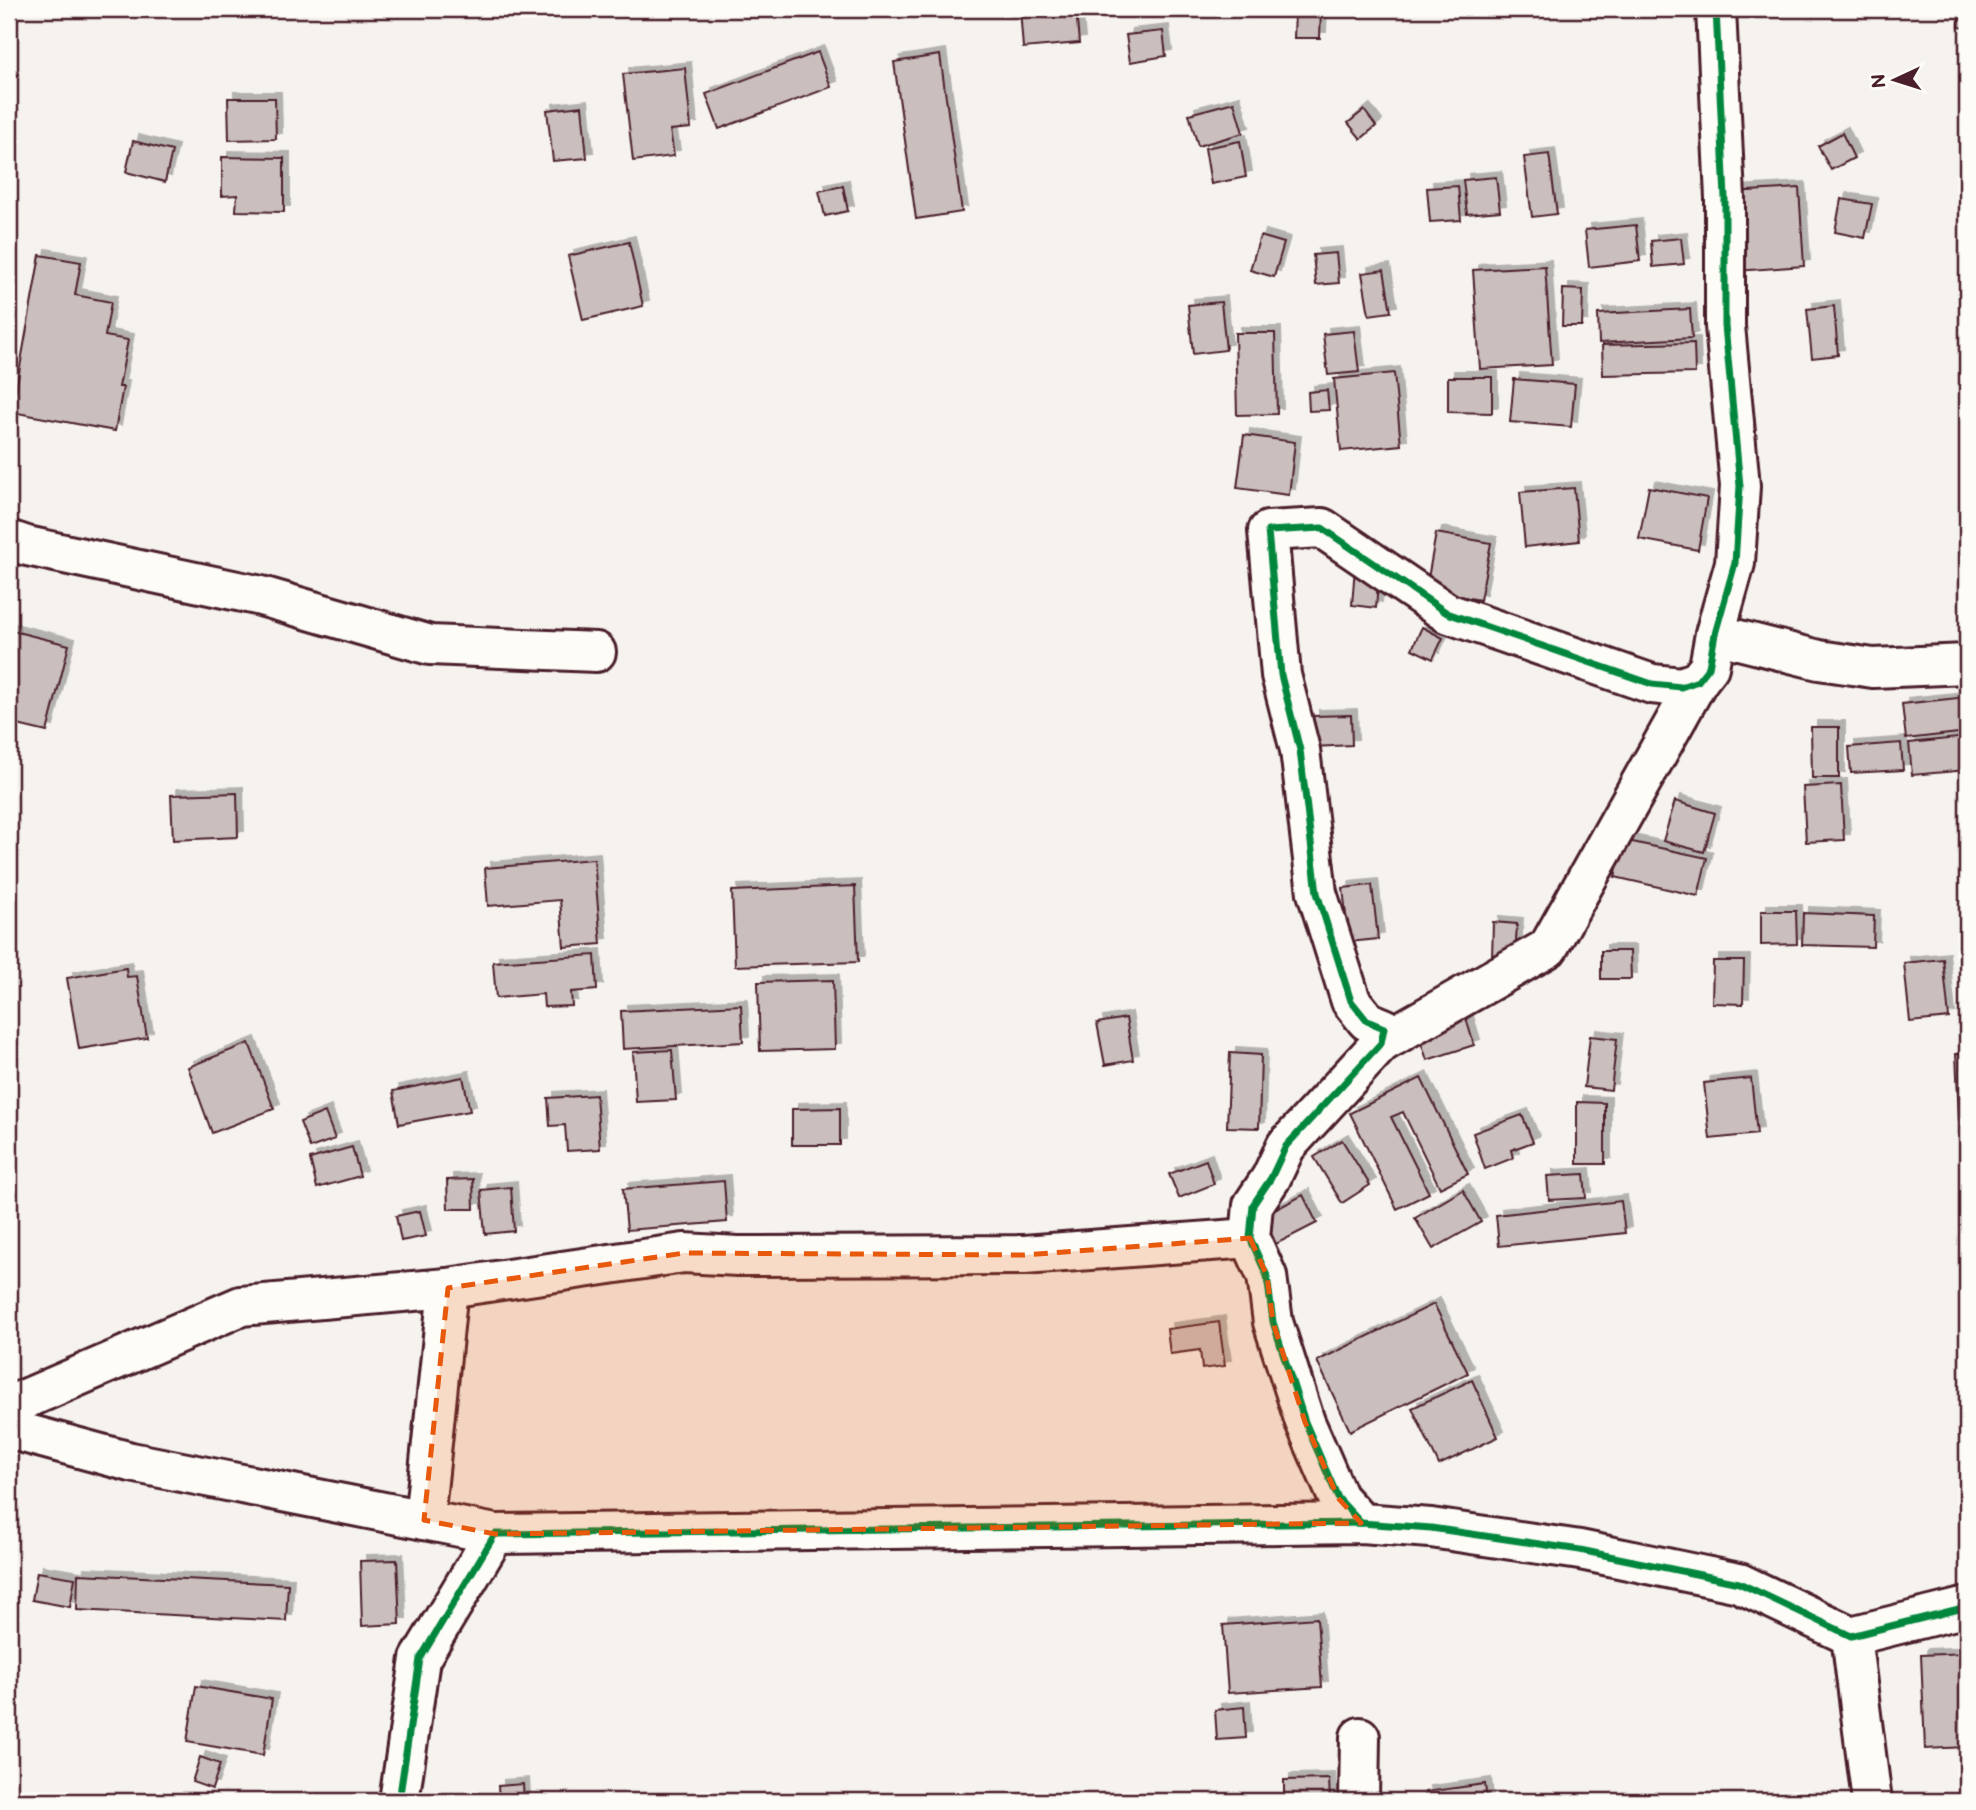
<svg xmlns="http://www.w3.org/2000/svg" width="1976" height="1810" viewBox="0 0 1976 1810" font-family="'Balsamiq Sans',sans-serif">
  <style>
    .building { fill: #cbbfbe; stroke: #4a1f2b; stroke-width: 2; filter: url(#shadow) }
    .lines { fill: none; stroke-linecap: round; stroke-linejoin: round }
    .minor-casing { stroke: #4a1f2b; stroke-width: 44 }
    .minor { stroke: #fdfcf7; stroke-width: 38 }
    .cycleway-casing { stroke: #fdfcf7; stroke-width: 11 }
    .cycleway { stroke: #00873e; stroke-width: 7 }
    .marked { fill: #e8590c; fill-opacity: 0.2; stroke: #e8590c; stroke-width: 5; stroke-dasharray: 14 9; stroke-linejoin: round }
  </style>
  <defs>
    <filter id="shadow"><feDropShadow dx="6" dy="-6" stdDeviation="0" flood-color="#0004"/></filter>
  </defs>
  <rect width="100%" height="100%" fill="#f6f3ef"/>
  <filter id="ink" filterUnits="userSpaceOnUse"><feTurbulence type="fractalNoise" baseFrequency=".0143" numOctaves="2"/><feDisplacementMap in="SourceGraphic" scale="14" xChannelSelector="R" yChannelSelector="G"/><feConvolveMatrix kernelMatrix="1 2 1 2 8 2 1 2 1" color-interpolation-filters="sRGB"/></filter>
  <g filter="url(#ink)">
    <g class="building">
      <polygon points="1020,9 1076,9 1079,43 1023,48"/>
      <polygon points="1295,9 1321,9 1320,38 1294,38"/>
      <polygon points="1558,9 1585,9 1584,13"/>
      <polygon points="1961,9 1967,9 1967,28 1959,27"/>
      <polygon points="1163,31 1166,56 1130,62 1126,35"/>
      <polygon points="818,52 831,87 719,129 706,94"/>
      <polygon points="940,55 962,212 916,219 894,62"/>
      <polygon points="685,68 691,128 670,130 674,156 633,161 623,74"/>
      <polygon points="228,98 275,98 276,139 229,140"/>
      <polygon points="1234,102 1243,133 1198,146 1189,114"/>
      <polygon points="582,106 587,158 553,161 547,110"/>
      <polygon points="1364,110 1376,126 1361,139 1348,123"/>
      <polygon points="1842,133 1854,158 1831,170 1818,146"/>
      <polygon points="133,141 172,151 165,182 126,172"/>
      <polygon points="1240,141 1246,177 1211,184 1205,148"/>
      <polygon points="1549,154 1557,214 1532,217 1524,157"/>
      <polygon points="222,157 284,158 284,212 236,211 237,195 222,196"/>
      <polygon points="1496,177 1500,211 1467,214 1463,180"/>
      <polygon points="843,186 848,211 825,216 819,191"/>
      <polygon points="1458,186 1461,220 1430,222 1427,188"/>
      <polygon points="1799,188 1804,266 1736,271 1731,192"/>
      <polygon points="1841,199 1872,204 1865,238 1835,232"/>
      <polygon points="1636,225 1640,261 1589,267 1585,230"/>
      <polygon points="1260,236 1284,243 1274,277 1250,270"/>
      <polygon points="1681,238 1684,264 1653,267 1651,241"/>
      <polygon points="629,242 643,306 583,320 568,256"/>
      <polygon points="1336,253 1339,283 1316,285 1313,255"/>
      <polygon points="40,255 81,262 75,295 111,302 105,336 128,340 119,387 123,387 115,431 12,412"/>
      <polygon points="1545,266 1552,365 1480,369 1473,270"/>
      <polygon points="1384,270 1391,312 1369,315 1362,273"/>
      <polygon points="1563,289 1583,290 1582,326 1562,326"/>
      <polygon points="1221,302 1226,350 1193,354 1188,305"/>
      <polygon points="1834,306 1838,355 1812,358 1807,309"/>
      <polygon points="1690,309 1692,338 1599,343 1598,314"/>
      <polygon points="1354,331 1359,372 1328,375 1323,334"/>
      <polygon points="1235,333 1275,333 1277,414 1237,415"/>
      <polygon points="1694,343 1695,373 1603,375 1602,345"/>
      <polygon points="1394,373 1401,445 1341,451 1334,379"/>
      <polygon points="1448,377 1492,377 1492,413 1448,412"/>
      <polygon points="1514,379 1575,384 1571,427 1510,422"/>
      <polygon points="1327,390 1329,410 1309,411 1308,392"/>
      <polygon points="1244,435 1295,442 1289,495 1237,488"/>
      <polygon points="1649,487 1707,498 1698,550 1639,539"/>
      <polygon points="1574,488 1579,541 1525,547 1520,492"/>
      <polygon points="1436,533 1491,543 1480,600 1426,590"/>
      <polygon points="1355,567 1379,569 1376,608 1352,605"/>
      <polygon points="1422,627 1443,638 1433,659 1412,649"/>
      <polygon points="9,630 69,645 47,732 9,723"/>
      <polygon points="1967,697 1967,732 1906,739 1902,704"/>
      <polygon points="1351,715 1352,745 1314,747 1313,716"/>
      <polygon points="1811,727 1839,727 1839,778 1812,778"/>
      <polygon points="1967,737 1967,770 1912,775 1909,743"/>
      <polygon points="1901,743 1903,770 1851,773 1849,747"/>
      <polygon points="1841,785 1844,840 1806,842 1803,787"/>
      <polygon points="237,793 238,837 173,840 171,795"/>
      <polygon points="1675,801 1715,813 1704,852 1663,841"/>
      <polygon points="1623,840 1707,858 1698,896 1615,877"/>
      <polygon points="594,859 601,944 564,947 560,900 488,906 485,868"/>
      <polygon points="1372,885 1378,939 1349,942 1343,888"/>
      <polygon points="855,886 858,962 735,966 732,891"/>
      <polygon points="1761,911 1796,911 1797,944 1761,945"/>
      <polygon points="1803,913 1874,916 1873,947 1802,945"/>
      <polygon points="1493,922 1517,924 1515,959 1492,958"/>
      <polygon points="1601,951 1630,951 1631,979 1601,979"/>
      <polygon points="595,955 597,990 571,992 572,1006 544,1007 543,994 496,998 493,962"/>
      <polygon points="1943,959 1949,1018 1910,1022 1904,963"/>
      <polygon points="1713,961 1744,961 1743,1004 1712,1003"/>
      <polygon points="126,968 127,977 137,976 147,1038 79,1049 67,978"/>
      <polygon points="833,980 835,1049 760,1051 758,982"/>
      <polygon points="741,1005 743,1042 623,1049 621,1011"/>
      <polygon points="1465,1015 1474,1045 1427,1060 1417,1030"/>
      <polygon points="1126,1018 1133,1060 1105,1065 1097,1023"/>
      <polygon points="1590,1036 1617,1039 1611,1090 1584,1087"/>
      <polygon points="249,1043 274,1109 212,1133 188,1067"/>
      <polygon points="672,1050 676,1100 636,1102 633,1052"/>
      <polygon points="1230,1053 1261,1055 1259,1128 1227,1127"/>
      <polygon points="1956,1054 1967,1054 1967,1119 1959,1120"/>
      <polygon points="463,1077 470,1111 399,1124 393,1091"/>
      <polygon points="1421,1078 1468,1174 1440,1188 1403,1112 1391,1117 1429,1193 1397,1209 1350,1113"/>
      <polygon points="1751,1078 1757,1134 1710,1139 1704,1083"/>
      <polygon points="596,1095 600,1149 567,1151 565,1125 550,1126 548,1098"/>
      <polygon points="1577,1102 1605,1103 1605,1164 1577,1164"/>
      <polygon points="840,1108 840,1145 792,1145 792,1109"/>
      <polygon points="325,1112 335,1139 310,1148 300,1122"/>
      <polygon points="1522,1115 1533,1142 1511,1150 1513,1158 1485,1169 1473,1133"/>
      <polygon points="1342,1140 1370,1185 1342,1203 1314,1157"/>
      <polygon points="352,1147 360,1176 317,1188 310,1159"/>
      <polygon points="1206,1160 1214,1184 1179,1198 1169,1174"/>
      <polygon points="1584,1174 1586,1198 1549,1200 1547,1176"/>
      <polygon points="473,1179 474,1209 448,1209 447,1180"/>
      <polygon points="724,1181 727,1222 627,1230 623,1189"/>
      <polygon points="511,1187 514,1231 485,1234 481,1190"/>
      <polygon points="1463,1190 1481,1222 1433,1249 1415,1218"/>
      <polygon points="1303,1195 1317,1223 1276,1244 1263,1216"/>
      <polygon points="1621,1201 1625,1233 1499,1246 1496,1215"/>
      <polygon points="420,1211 426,1236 401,1241 396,1216"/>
      <polygon points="1434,1304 1468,1373 1350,1431 1317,1361"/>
      <polygon points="1219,1322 1225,1366 1202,1369 1200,1350 1170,1354 1167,1329"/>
      <polygon points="1472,1380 1498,1437 1439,1465 1412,1408"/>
      <polygon points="397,1560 400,1624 362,1626 360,1561"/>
      <polygon points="37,1572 75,1578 70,1607 32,1600"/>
      <polygon points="78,1574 288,1584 286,1621 77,1610"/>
      <polygon points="1317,1618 1322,1687 1228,1693 1223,1625"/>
      <polygon points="1967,1653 1967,1747 1925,1749 1921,1655"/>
      <polygon points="196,1686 272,1699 263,1755 187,1742"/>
      <polygon points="1244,1707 1246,1738 1217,1740 1215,1710"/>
      <polygon points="200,1757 220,1764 212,1789 192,1782"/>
      <polygon points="1329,1779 1330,1801 1284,1801 1284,1780"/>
      <polygon points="523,1784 524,1801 499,1801 498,1786"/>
      <polygon points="1485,1784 1487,1801 1426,1801 1425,1792"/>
    </g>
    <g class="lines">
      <g class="minor-casing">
        <g id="minor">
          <polyline points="9,540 27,546 261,596 430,645 596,652"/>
          <polyline points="1715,634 1819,660 1873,668 1967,664"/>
          <polyline points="1381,1043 1548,948 1698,681"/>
          <polyline points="9,1406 241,1306 448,1288 684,1253 738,1256 1024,1255 1250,1238"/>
          <polyline points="9,1429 131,1462 495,1534"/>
          <polyline points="424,1520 448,1288"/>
          <polyline points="1361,1523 1338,1498 1305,1422 1273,1322 1267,1276 1250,1238 1253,1205 1271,1178 1286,1146 1381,1043 1384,1028 1367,1021 1351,1001 1317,893 1300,750 1281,675 1268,531 1322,528 1447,613 1652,684 1681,687 1698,681 1709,667 1715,634 1735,563 1740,486 1725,326 1725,198 1716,9"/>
          <polyline points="1851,1636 1872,1801"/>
          <polyline points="399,1801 420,1659 495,1534 1361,1523 1431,1528 1580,1550 1739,1583 1851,1636 1967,1607"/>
          <polyline points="1359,1801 1360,1737"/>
        </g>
      </g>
      <use href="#minor" class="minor"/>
      <g class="cycleway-casing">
        <g id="cycleway">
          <polyline points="1361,1523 1338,1498 1305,1422 1273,1322 1267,1276 1250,1238 1253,1205 1271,1178 1286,1146 1381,1043 1384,1028 1367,1021 1351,1001 1317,893 1300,750 1281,675 1268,531 1322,528 1447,613 1652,684 1681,687 1698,681 1709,667 1715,634 1735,563 1740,486 1725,326 1725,198 1716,9"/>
          <polyline points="399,1801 420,1659 495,1534 1361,1523 1431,1528 1580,1550 1739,1583 1851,1636 1967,1607"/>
        </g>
      </g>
      <use href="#cycleway" class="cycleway"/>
    </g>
  </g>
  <path class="marked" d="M1250,1238l17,38 6,46 32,100 33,76 23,25 -866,11 -71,-14 24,-232 236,-35 340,2z"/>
  <rect width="1976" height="1810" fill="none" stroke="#fdfcf7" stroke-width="35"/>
  <rect x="18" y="18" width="1941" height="1775" fill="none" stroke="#4a1f2b" stroke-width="2.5" filter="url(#ink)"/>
  <g transform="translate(1895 80) rotate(266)" stroke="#fdfcf7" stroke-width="5" paint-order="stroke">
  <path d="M0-5L12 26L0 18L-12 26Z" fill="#4a1f2b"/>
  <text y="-10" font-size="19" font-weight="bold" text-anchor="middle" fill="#4a1f2b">N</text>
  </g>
</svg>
